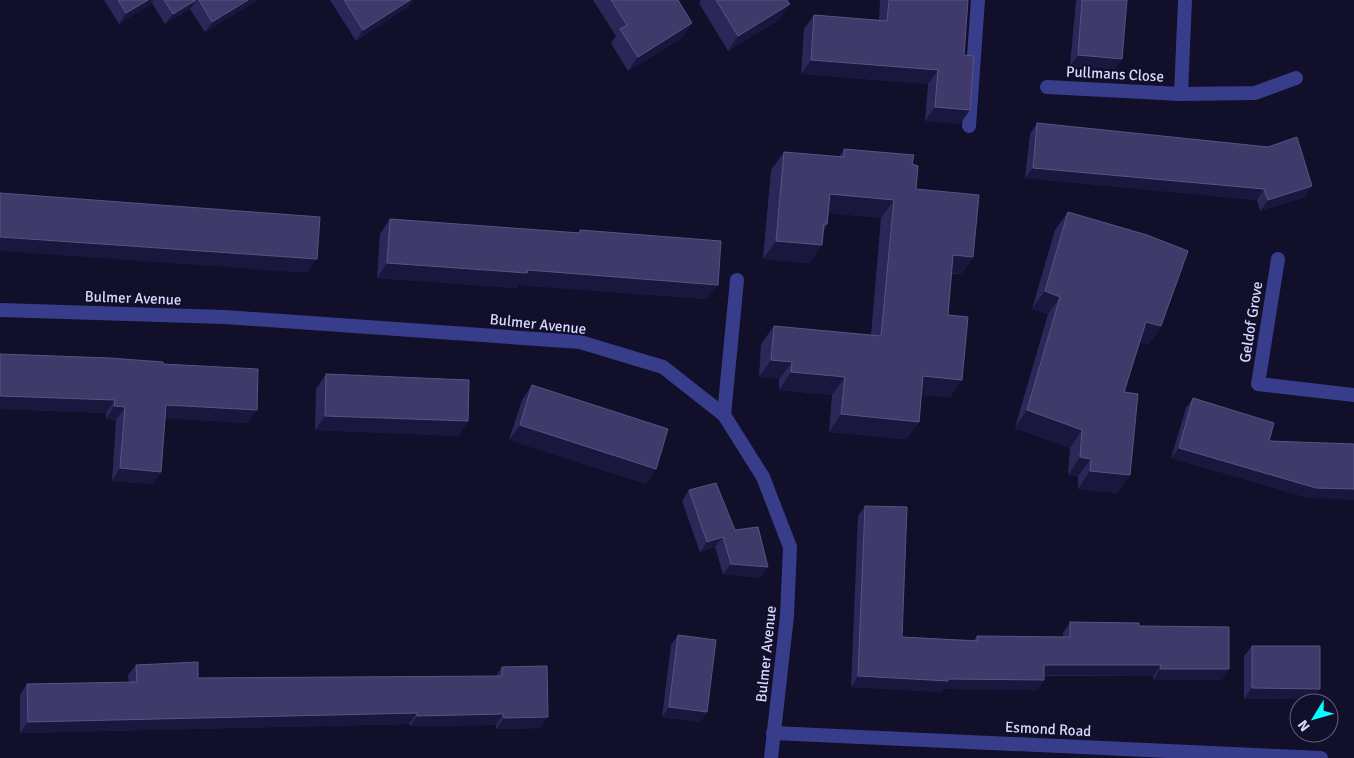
<svg xmlns="http://www.w3.org/2000/svg" width="1354" height="758" viewBox="0 0 1354 758" font-family="Signika,sans-serif">
  <style>
    .lines { fill: none; stroke-linecap: round; stroke-linejoin: round }
    .minor { stroke: #383d8b; stroke-width: 14 }
    .wall { fill: #2d2759 }
    .shaded-wall { fill: #1a163e }
    .building { fill: #3f3a6a; stroke: #585382 }
    .labels { text-anchor: middle; stroke-width: 4; stroke-linejoin: round; paint-order: stroke }
    .street-label { font-size: 15px; fill: #d9d8ff; stroke: #110f2a }
  </style>
  <rect width="100%" height="100%" fill="#110f2a"/>
  <g class="lines">
    <g class="minor">
      <polyline points="1047,87 1181,94 1255,93 1296,78"/>
      <polyline points="1181,94 1185,0"/>
      <polyline points="969,126 978,0"/>
      <polyline points="1278,259 1258,384 1354,395"/>
      <polyline points="0,310 224,317 580,342 663,367 724,415 763,477 790,547 787,616 771,758"/>
      <polyline points="724,415 737,280"/>
      <polyline points="773,733 1321,758"/>
    </g>
  </g>
  <g class="wall">
    <polygon points="104,0 258,0 205,32 190,9 165,24 152,3 119,24"/>
    <polygon points="330,0 413,0 408,7 356,41"/>
    <polygon points="593,0 678,0 683,37 628,71 611,43 616,36"/>
    <polygon points="701,0 787,0 780,19 728,51 699,3"/>
    <polygon points="880,0 968,0 964,55 960,124 925,121 928,84 801,74 804,29 814,15 879,20"/>
    <polygon points="1076,0 1127,0 1115,69 1070,66"/>
    <polygon points="1037,123 1305,197 1260,211 1257,200 1025,178 1030,134"/>
    <polygon points="844,149 912,164 916,189 973,257 961,274 952,274 948,315 962,380 950,397 921,395 919,422 906,439 829,432 832,395 779,390 779,379 759,377 761,344 774,326 871,335 881,218 829,213 827,224 824,230 810,263 763,259 771,170 784,152 839,157"/>
    <polygon points="1068,212 1161,326 1149,344 1140,342 1124,392 1118,493 1078,489 1078,476 1068,475 1070,448 1015,428 1048,314 1032,309 1055,230"/>
    <polygon points="390,219 578,233 580,230 707,299 519,285 517,288 377,278 380,234"/>
    <polygon points="0,354 163,364 248,423 165,418 161,472 153,484 112,481 116,420 106,419 106,413 0,409"/>
    <polygon points="326,374 468,421 458,436 315,430 316,389"/>
    <polygon points="532,385 646,484 509,440 522,400"/>
    <polygon points="1193,398 1269,441 1309,498 1171,458 1186,408"/>
    <polygon points="689,490 735,530 761,578 723,574 715,547 700,552 682,501"/>
    <polygon points="865,506 902,637 974,640 977,636 1063,637 1063,633 1070,622 1139,626 1222,680 1153,680 1153,676 1044,676 1044,680 1037,690 943,689 941,692 851,687 858,516"/>
    <polygon points="678,635 707,712 700,722 662,717 671,645"/>
    <polygon points="1252,646 1320,689 1313,699 1244,699 1244,656"/>
    <polygon points="136,665 198,678 496,676 502,667 541,728 496,729 496,725 410,726 409,724 20,733 20,695 27,684 129,683 128,675"/>
  </g>
  <g class="shaded-wall">
    <polygon points="148,0 154,0 152,3 119,24 126,13"/>
    <polygon points="196,0 197,0 190,9 165,24 173,14"/>
    <polygon points="248,0 258,0 205,32 212,22"/>
    <polygon points="410,0 413,0 408,7 356,41 363,30"/>
    <polygon points="790,4 780,19 728,51 738,36"/>
    <polygon points="692,23 683,37 628,71 638,57"/>
    <polygon points="1078,55 1122,59 1115,69 1070,66"/>
    <polygon points="811,60 938,70 928,84 801,74"/>
    <polygon points="935,107 970,110 960,124 925,121"/>
    <polygon points="1033,168 1264,189 1257,200 1025,178"/>
    <polygon points="1312,186 1305,197 1260,211 1268,200"/>
    <polygon points="830,194 894,200 881,218 818,212"/>
    <polygon points="0,237 317,259 307,273 0,251"/>
    <polygon points="776,241 822,245 810,263 763,259"/>
    <polygon points="953,255 973,257 961,274 941,272"/>
    <polygon points="387,263 528,270 718,285 707,299 519,285 517,288 377,278"/>
    <polygon points="1045,291 1060,297 1048,314 1032,309"/>
    <polygon points="1146,322 1161,326 1149,344 1134,340"/>
    <polygon points="771,360 792,362 779,379 759,377"/>
    <polygon points="791,372 845,377 832,395 779,390"/>
    <polygon points="923,376 962,380 950,397 910,394"/>
    <polygon points="0,396 115,400 106,413 0,409"/>
    <polygon points="166,405 257,410 248,423 158,418"/>
    <polygon points="114,406 125,407 116,420 106,419"/>
    <polygon points="1027,410 1082,430 1070,448 1015,428"/>
    <polygon points="841,414 919,422 906,439 829,432"/>
    <polygon points="325,416 468,421 458,436 315,430"/>
    <polygon points="520,425 656,469 646,484 509,440"/>
    <polygon points="1179,448 1354,489 1354,500 1309,498 1171,458"/>
    <polygon points="1080,457 1091,459 1078,476 1068,475"/>
    <polygon points="120,468 161,472 153,484 112,481"/>
    <polygon points="1090,471 1130,475 1118,493 1078,489"/>
    <polygon points="723,537 715,547 700,552 707,542"/>
    <polygon points="731,564 768,567 761,578 723,574"/>
    <polygon points="1044,665 1161,665 1153,676 1037,675"/>
    <polygon points="1160,669 1229,669 1222,680 1153,680"/>
    <polygon points="858,676 948,679 1044,680 1037,690 943,689 941,692 851,687"/>
    <polygon points="1252,688 1320,689 1313,699 1244,699"/>
    <polygon points="669,707 707,712 700,722 662,717"/>
    <polygon points="417,713 409,724 20,733 28,722"/>
    <polygon points="503,714 496,725 410,726 417,716"/>
    <polygon points="548,717 541,728 496,729 504,718"/>
  </g>
  <g class="building">
    <polygon points="118,0 148,0 126,13"/>
    <polygon points="164,0 196,0 173,14"/>
    <polygon points="199,0 248,0 212,22"/>
    <polygon points="344,0 410,0 363,30"/>
    <polygon points="611,0 678,0 692,23 638,57 620,29 627,25"/>
    <polygon points="716,0 787,0 790,4 738,36"/>
    <polygon points="889,0 968,0 964,55 974,56 970,110 935,107 938,70 811,60 814,15 887,21"/>
    <polygon points="1082,0 1127,0 1122,59 1078,55"/>
    <polygon points="1037,123 1268,147 1297,137 1312,186 1268,200 1264,189 1033,168"/>
    <polygon points="844,149 914,155 912,164 918,166 916,189 979,195 973,257 953,255 948,315 968,317 962,380 923,376 919,422 841,414 845,377 791,372 792,362 771,360 774,326 881,336 894,200 830,194 827,224 824,224 822,245 776,241 784,152 844,157"/>
    <polygon points="0,193 320,217 317,259 0,237"/>
    <polygon points="1068,212 1147,235 1188,251 1161,326 1146,322 1124,392 1138,394 1130,475 1090,471 1091,459 1080,457 1082,430 1027,410 1060,297 1045,291"/>
    <polygon points="390,219 580,233 580,230 721,241 718,285 528,270 527,273 387,263"/>
    <polygon points="0,354 110,358 163,362 163,364 258,369 257,410 166,405 161,472 120,468 125,407 114,406 115,400 0,396"/>
    <polygon points="326,374 469,380 468,421 325,416"/>
    <polygon points="532,385 668,429 656,469 520,425"/>
    <polygon points="1193,398 1274,423 1269,441 1354,444 1354,489 1316,488 1179,448"/>
    <polygon points="716,483 735,530 758,527 768,567 731,564 723,537 707,542 689,490"/>
    <polygon points="865,506 907,507 902,637 977,641 977,636 1070,637 1070,622 1139,623 1139,626 1229,627 1229,669 1160,669 1161,665 1044,665 1044,680 948,679 948,681 858,676"/>
    <polygon points="678,635 716,640 707,712 669,707"/>
    <polygon points="1252,646 1320,646 1320,689 1252,688"/>
    <polygon points="198,662 198,678 502,676 502,667 547,666 548,717 504,718 503,714 417,716 417,713 28,722 27,684 137,682 136,665"/>
  </g>
  <g class="labels">
    <g class="street-label">
      <text transform="translate(1115 74) rotate(3)" y="5">Pullmans Close</text>
      <text transform="translate(133 298) rotate(2)" y="5">Bulmer Avenue</text>
      <text transform="translate(1251 322) rotate(-81)" y="5">Geldof Grove</text>
      <text transform="translate(538 324) rotate(6)" y="5">Bulmer Avenue</text>
      <text transform="translate(766 654) rotate(-84)" y="5">Bulmer Avenue</text>
      <text transform="translate(1048 729) rotate(3)" y="5">Esmond Road</text>
    </g>
  </g>
  <g transform="translate(1314 718) rotate(233)"><circle r="24" fill="#110f2a" stroke="#615f7f"/>
  <path d="M0-4L9 19L0 12L-9 19Z" fill="#04ffff"/>
  <text y="-8" font-size="14" font-weight="bold" text-anchor="middle" fill="#d9d8ff">N</text>
  </g>
</svg>
